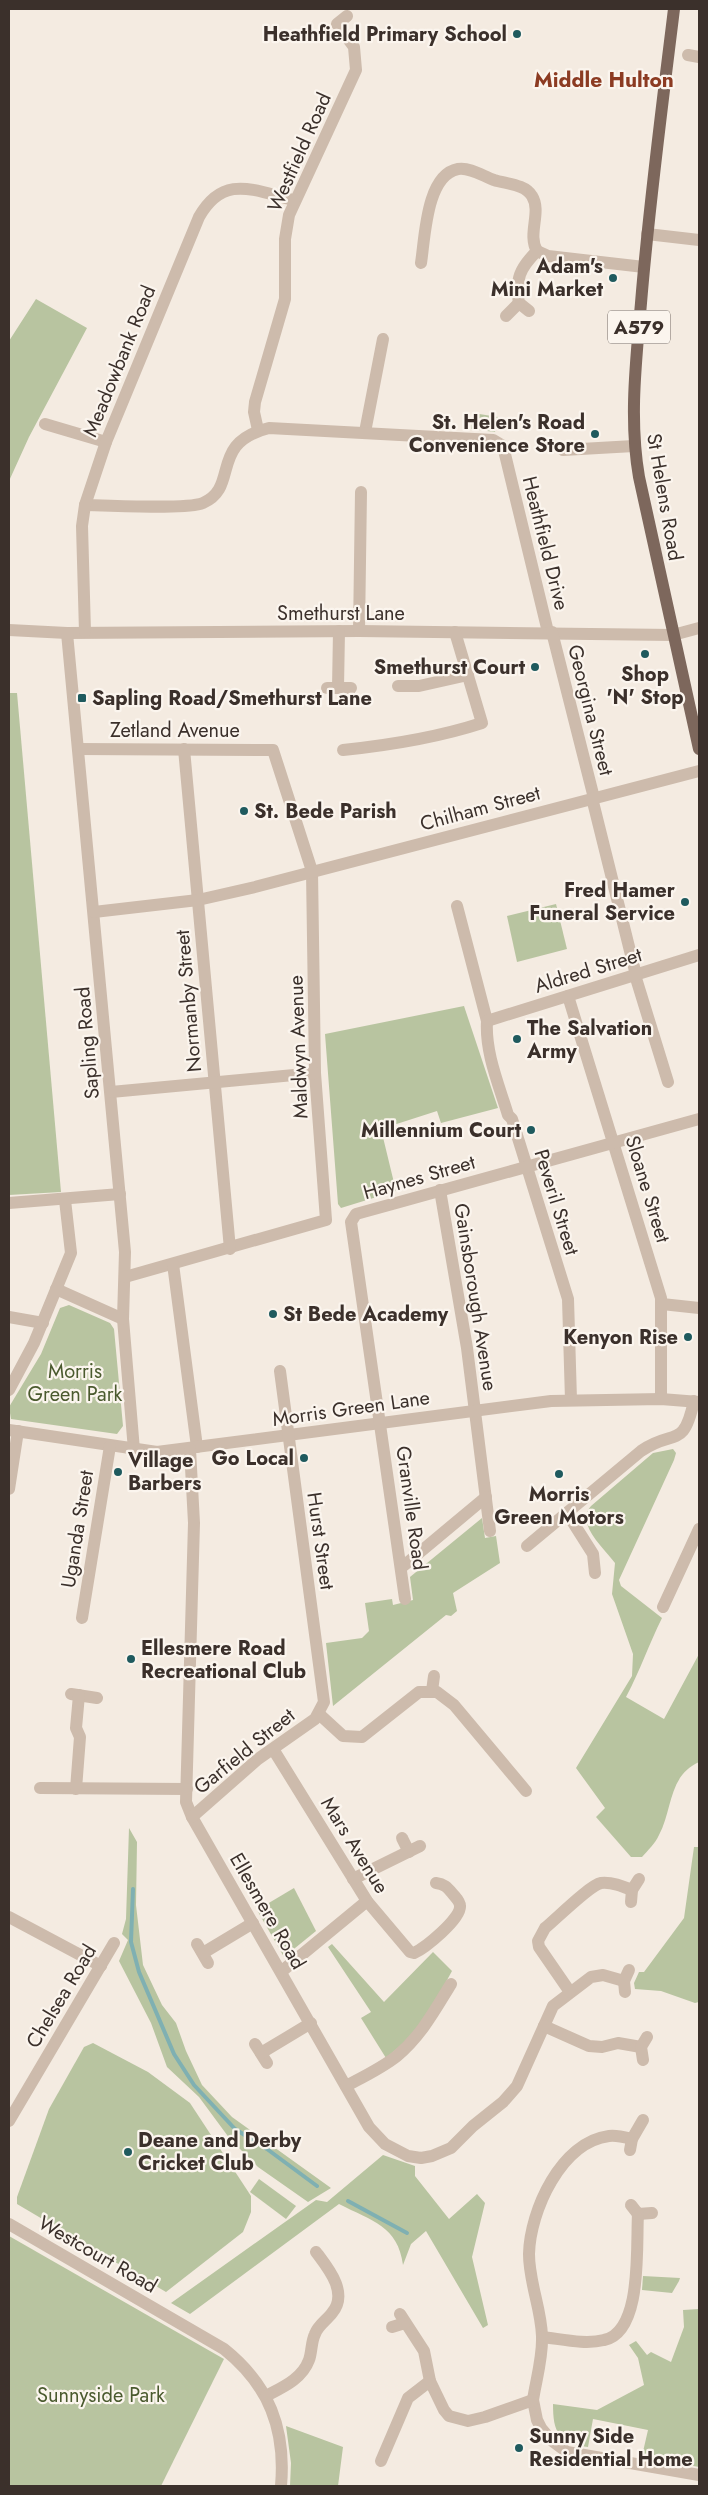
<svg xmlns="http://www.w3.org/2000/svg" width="708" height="2495" viewBox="0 0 708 2495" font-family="Jost,sans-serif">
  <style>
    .green { fill: #b8c4a0 }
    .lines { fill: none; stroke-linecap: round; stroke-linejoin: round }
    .stream { stroke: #7fb0b2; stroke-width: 4 }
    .minor { stroke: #cdbbac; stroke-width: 12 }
    .major { stroke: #7d675c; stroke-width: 12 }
    .poi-dot { fill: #1f5a5e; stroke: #fbf5ee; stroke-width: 2 }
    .labels { text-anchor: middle; stroke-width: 4.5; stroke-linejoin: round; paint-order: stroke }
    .shield { fill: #fbf5ee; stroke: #756b66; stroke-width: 1 }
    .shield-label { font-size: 19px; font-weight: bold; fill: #3b302b }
    .poi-label { font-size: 20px; font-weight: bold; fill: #3b302b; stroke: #fbf5ee; text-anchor: end }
    .street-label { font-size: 20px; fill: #3b302b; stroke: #fbf5ee }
    .park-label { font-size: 20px; fill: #4a5a2e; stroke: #fbf5ee }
    .neighbourhood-label { font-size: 21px; font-weight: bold; fill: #8c3b22; stroke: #fbf5ee }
  </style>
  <rect width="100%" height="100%" fill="#f4ebe1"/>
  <g class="green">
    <polygon points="36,299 87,328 29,437 9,481 9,341"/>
    <polygon points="473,413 498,417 495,432 471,429"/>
    <polygon points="9,693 17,693 61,1192 9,1195"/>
    <polygon points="556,904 567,949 517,962 507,916"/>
    <polygon points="464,1006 498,1108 441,1123 437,1111 381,1129 396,1191 341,1208 338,1204 325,1034"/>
    <polygon points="69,1305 110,1323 114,1329 123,1426 117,1434 11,1419 9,1407 41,1354 60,1308"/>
    <path d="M673,1449l3,4 -2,7 -55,120 2,6 41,32c-13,26 -22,53 -36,79l38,22 35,-65v108c-31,14 -26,47 -40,73 -4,9 -11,15 -17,22h-11l-35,-40 9,-9 -29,-40 56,-92 1,-22 -21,-60 3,-31c-11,-15 -40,-39 -24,-57l62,-53z"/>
    <polygon points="482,1518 485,1538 496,1536 500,1563 453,1593 457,1611 451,1616 446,1615 333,1706 326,1643 362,1638 369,1631 365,1603 392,1599 393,1605 413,1600 410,1577"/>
    <polygon points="129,1828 137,1842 136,1905 143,1965 162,2005 176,2023 186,2051 202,2085 232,2117 331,2188 308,2202 258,2167 230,2139 199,2097 167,2067 151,2023 119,1961 128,1940 122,1934 126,1919"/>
    <polygon points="694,1847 699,1847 699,2002 695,2003 661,1991 635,1989 634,1983 639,1972 644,1972 684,1918"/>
    <polygon points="294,1888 316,1931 284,1957 257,1910"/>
    <polygon points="332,1944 384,2002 433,1952 452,1971 420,2029 386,2058 361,2018 371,2012 328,1947"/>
    <polygon points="93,2043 148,2072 190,2103 251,2196 251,2212 243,2232 166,2292 17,2204 17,2197 49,2109 84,2047"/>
    <path d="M383,2155l32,11v10l34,43 28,-25 8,9 -13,54 16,68 -5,3 -57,-97 -15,13 -8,21c-5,-39 -31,-44 -64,-61l-149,110 -19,-11 145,-103 11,2z"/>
    <polygon points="259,2179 296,2206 286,2219 250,2192"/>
    <polygon points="9,2236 224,2359 161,2486 9,2486"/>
    <polygon points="643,2276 680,2278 679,2281 672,2293 642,2290"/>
    <path d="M699,2309v158l-57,-11 6,-26 -55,-11 -5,28c-30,-4 -35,-15 -35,-43l44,6 47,-25 -6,-27 -9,-13 7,-4 11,14 4,-3 20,10 13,-35 -1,-17z"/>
    <polygon points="286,2426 343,2447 338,2486 290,2486 291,2463"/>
  </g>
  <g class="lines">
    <g class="stream">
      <polyline points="133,1889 131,1942 139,1972 174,2054 194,2085 235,2129 267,2149 317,2186"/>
      <polyline points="348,2201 407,2233"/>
    </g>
    <g class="minor">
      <polyline points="688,55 699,57"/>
      <polyline points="647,234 699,240"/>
      <polyline points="537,251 548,256 644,267"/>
      <path d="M421,263c4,-25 5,-88 37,-94 12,-2 25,7 36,11 12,4 31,4 38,16 10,16 -5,38 5,55 -17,17 -22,28 -18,52l10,8"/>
      <polyline points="506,316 519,303"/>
      <polyline points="45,424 106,442"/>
      <polyline points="258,430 254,412 255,402 285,299 285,239 289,215 356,70 354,47 337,24 347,16"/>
      <polyline points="365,432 383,339"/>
      <polyline points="563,450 634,446"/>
      <path d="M85,505c24,0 101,5 118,-2 37,-16 5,-60 66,-75l224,12 10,6 45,186"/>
      <polyline points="9,630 67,633 359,631 673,635 699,628"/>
      <polyline points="359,631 361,492"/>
      <path d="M85,632l-3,-106 3,-21 21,-63 93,-225c25,-44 55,-26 95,-17"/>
      <polyline points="552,632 594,798"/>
      <polyline points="67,633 125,1252 123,1319 134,1450"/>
      <polyline points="398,686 419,686 468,675"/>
      <polyline points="327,688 351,688"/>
      <polyline points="338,688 339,631"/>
      <polyline points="78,749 273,750 312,871 315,1073 326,1220 125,1277"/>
      <polyline points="184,749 230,1249"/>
      <path d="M343,750c48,-5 93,-12 139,-27l-27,-91"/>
      <polyline points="592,798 636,975"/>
      <path d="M457,906l30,115c-2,32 12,64 21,94l4,4 56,180 3,101"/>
      <polyline points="94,912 198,900 255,887 699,771"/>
      <polyline points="635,975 668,1082"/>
      <polyline points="568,996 661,1298 661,1399"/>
      <polyline points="487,1021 699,955"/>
      <polyline points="111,1092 315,1073"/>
      <polyline points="440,1190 467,1348 490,1531"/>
      <polyline points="9,1203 120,1194"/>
      <polyline points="173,1264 197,1447"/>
      <polyline points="56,1289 123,1319"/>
      <polyline points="662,1304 699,1308"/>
      <polyline points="9,1317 43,1323"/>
      <polyline points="9,1390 34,1343 71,1253 65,1200"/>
      <polyline points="9,1430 157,1452 551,1401 661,1399 699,1402"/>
      <polyline points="190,1449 194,1523 186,1802 192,1817 369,2127 385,2144 408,2156 421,2158 432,2156 451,2148 473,2126 503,2102 517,2086 553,2006 591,1977 603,1975 624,1981"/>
      <polyline points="9,1489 18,1431"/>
      <polyline points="567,1513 593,1554 595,1573"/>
      <path d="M527,1546l114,-95c33,-23 42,0 53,-50"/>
      <polyline points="401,1568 486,1497"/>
      <polyline points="405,1599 351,1222 356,1214 396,1203 699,1119"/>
      <polyline points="663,1607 699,1529"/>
      <polyline points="82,1618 110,1446"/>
      <polyline points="432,1691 434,1676"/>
      <polyline points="71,1694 97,1698"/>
      <polyline points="319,1714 343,1736 362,1737 419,1692 437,1692 454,1705 526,1791"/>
      <path d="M273,1749l94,152 43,51 4,1c11,-5 47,-34 46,-47 0,-5 -5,-9 -8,-13 -5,-6 -8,-9 -16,-10"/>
      <polyline points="40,1788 187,1789"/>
      <polyline points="76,1789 80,1737 76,1728 79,1695"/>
      <polyline points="192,1817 258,1759 315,1719 324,1702 280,1371"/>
      <polyline points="402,1838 409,1852"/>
      <polyline points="353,1879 420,1846"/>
      <polyline points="631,1902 632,1890 639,1879"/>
      <polyline points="9,1917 101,1966"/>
      <polyline points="197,1944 208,1963"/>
      <polyline points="203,1953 253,1923"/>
      <polyline points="282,1971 367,1901"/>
      <path d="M570,1992l-31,-45 -1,-6 7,-13c11,-9 45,-43 56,-45 11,-1 21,3 31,7"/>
      <polyline points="625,1992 624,1981 629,1970"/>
      <polyline points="544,2026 589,2046 602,2047 618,2043 641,2047"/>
      <polyline points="255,2044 267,2063"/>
      <polyline points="261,2053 311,2023"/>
      <polyline points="643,2060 641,2047 647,2037"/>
      <path d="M346,2086c17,-9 36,-18 51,-30 24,-20 38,-46 54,-72"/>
      <polyline points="9,2121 114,1943"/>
      <path d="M632,2139c-8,-2 -15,-4 -23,-3 -48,6 -79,75 -80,118 0,28 12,54 13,82 1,21 -6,44 -9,64l4,20 4,8 10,12 16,12 132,23"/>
      <polyline points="630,2150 632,2139 643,2120"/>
      <polyline points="631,2205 638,2214 652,2213"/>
      <path d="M9,2224l215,125c45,36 62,80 57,137"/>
      <polyline points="400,2314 424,2351 430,2381 444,2410 449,2416 468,2421 485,2417 533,2400"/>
      <polyline points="392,2327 405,2323"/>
      <path d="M542,2337c19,2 43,8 62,3 39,-8 32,-94 34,-126"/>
      <path d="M266,2396c17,-9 36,-17 43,-36 3,-8 2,-18 6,-26 3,-9 12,-14 17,-21 17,-20 -4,-45 -16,-61"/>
      <polyline points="381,2461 408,2398 430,2381"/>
    </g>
    <path class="major" d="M674,9c-12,98 -25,196 -33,294 -5,59 -12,116 -2,174l60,272"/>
  </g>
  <g class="poi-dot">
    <circle cx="517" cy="34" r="5"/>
    <circle cx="613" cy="278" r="5"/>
    <circle cx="595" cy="434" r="5"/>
    <circle cx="645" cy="654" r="5"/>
    <circle cx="535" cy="667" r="5"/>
    <rect x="77" y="693" width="10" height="10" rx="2.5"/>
    <circle cx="244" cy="811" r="5"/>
    <circle cx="685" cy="902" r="5"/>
    <circle cx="517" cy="1039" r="5"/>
    <circle cx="531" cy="1130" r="5"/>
    <circle cx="273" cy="1314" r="5"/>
    <circle cx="688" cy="1337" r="5"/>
    <circle cx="304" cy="1458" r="5"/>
    <circle cx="118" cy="1472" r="5"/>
    <circle cx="559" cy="1474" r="5"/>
    <circle cx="131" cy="1659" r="5"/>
    <circle cx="128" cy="2152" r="5"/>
    <circle cx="519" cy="2448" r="5"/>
  </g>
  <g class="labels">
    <rect class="shield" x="608" y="310.5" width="62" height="33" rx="4"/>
    <g class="shield-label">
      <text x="639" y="334">A579</text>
    </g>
    <g class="poi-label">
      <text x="507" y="41">Heathfield Primary School</text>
      <text x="603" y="273">Adam's<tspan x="603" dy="23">Mini Market</tspan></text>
      <text x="585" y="429">St. Helen's Road<tspan x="585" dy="23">Convenience Store</tspan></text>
      <text x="525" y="674">Smethurst Court</text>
      <text x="645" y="681" text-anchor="middle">Shop<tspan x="645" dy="23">'N' Stop</tspan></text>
      <text x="92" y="705" text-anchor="start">Sapling Road/Smethurst Lane</text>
      <text x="254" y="818" text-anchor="start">St. Bede Parish</text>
      <text x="675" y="897">Fred Hamer<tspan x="675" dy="23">Funeral Service</tspan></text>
      <text x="527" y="1035" text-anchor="start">The Salvation<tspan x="527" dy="23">Army</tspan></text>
      <text x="521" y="1137">Millennium Court</text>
      <text x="283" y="1321" text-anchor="start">St Bede Academy</text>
      <text x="678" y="1344">Kenyon Rise</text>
      <text x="294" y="1465">Go Local</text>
      <text x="128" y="1467" text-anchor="start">Village<tspan x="128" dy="23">Barbers</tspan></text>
      <text x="559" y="1501" text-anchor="middle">Morris<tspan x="559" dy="23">Green Motors</tspan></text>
      <text x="141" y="1655" text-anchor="start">Ellesmere Road<tspan x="141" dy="23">Recreational Club</tspan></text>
      <text x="138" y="2147" text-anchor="start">Deane and Derby<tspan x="138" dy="23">Cricket Club</tspan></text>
      <text x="529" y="2443" text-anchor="start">Sunny Side<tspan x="529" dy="23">Residential Home</tspan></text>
    </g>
    <g class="street-label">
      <text transform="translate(299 152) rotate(-66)" y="7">Westfield Road</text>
      <text transform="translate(119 361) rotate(-68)" y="7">Meadowbank Road</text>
      <text transform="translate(665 497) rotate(80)" y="7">St Helens Road</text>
      <text transform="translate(546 543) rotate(76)" y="7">Heathfield Drive</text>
      <text x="341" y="620">Smethurst Lane</text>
      <text transform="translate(591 710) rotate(76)" y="7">Georgina Street</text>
      <text x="175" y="737">Zetland Avenue</text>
      <text transform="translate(480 808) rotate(-15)" y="7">Chilham Street</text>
      <text transform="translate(588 970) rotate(-17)" y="7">Aldred Street</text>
      <text transform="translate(188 1001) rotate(-95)" y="7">Normanby Street</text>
      <text transform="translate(87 1043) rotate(-95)" y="7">Sapling Road</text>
      <text transform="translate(298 1047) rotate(-92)" y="7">Maldwyn Avenue</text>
      <text transform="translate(419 1177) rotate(-16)" y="7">Haynes Street</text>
      <text transform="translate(648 1189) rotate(73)" y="7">Sloane Street</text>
      <text transform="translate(557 1202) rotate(73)" y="7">Peveril Street</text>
      <text transform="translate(476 1297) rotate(81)" y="7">Gainsborough Avenue</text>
      <text transform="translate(351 1408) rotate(-8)" y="7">Morris Green Lane</text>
      <text transform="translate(412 1508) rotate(82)" y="7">Granville Road</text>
      <text transform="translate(77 1529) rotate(-81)" y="7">Uganda Street</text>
      <text transform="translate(321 1541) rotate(82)" y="7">Hurst Street</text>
      <text transform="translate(244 1751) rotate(-39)" y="7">Garfield Street</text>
      <text transform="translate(355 1845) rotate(58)" y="7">Mars Avenue</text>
      <text transform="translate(268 1911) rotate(60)" y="7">Ellesmere Road</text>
      <text transform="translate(61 1996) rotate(-59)" y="7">Chelsea Road</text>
      <text transform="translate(98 2254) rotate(30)" y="7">Westcourt Road</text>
    </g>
    <g class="park-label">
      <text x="75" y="1378">Morris<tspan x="75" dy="23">Green Park</tspan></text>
      <text x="101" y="2402">Sunnyside Park</text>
    </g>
    <g class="neighbourhood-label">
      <text x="604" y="87">Middle Hulton</text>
    </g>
  </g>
  <rect width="708" height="2495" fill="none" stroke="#3b302b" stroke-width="20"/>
</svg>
